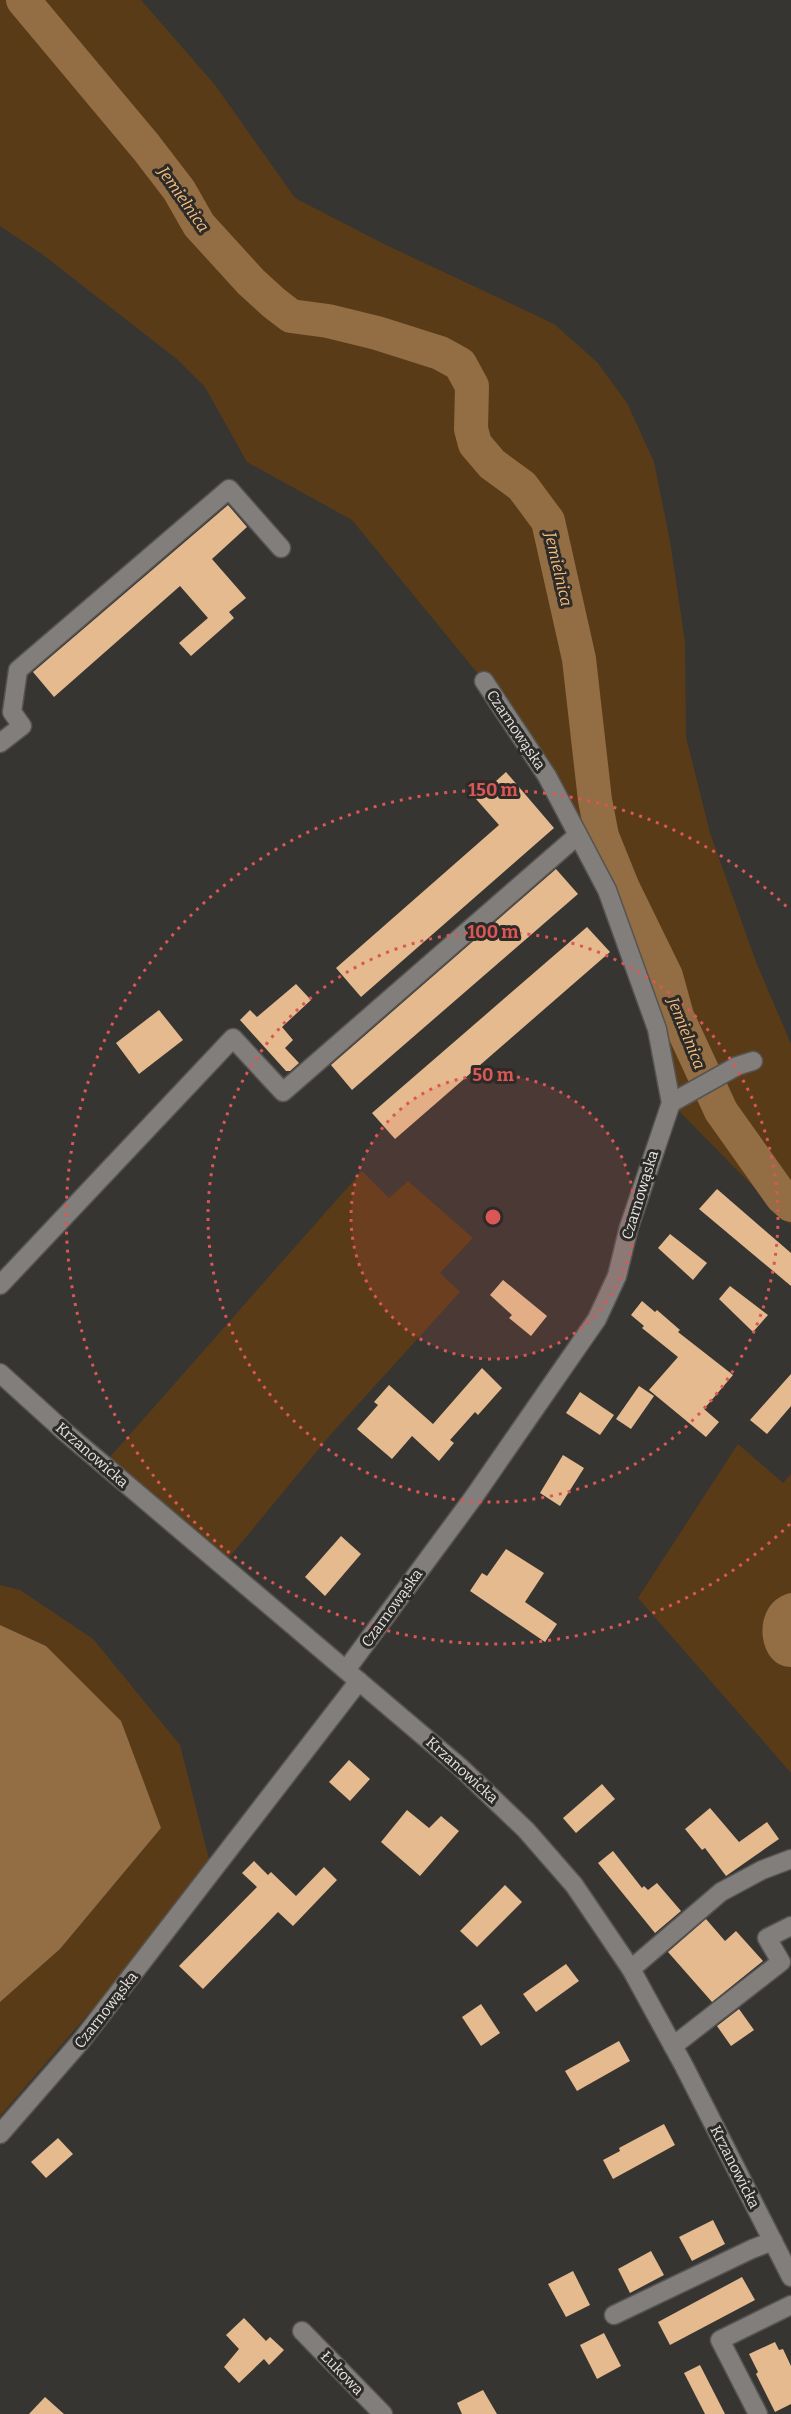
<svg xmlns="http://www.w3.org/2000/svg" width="791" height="2414" viewBox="0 0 791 2414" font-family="Bitter,serif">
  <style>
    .green { fill: #5a3b17 }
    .water { fill: #936d43 }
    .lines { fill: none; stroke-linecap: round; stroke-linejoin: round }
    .river { stroke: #936d43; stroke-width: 34 }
    .building { fill: #e4ba8e }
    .minor-casing { stroke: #565452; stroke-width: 21 }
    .minor { stroke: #817e7b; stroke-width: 18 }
    .ring { fill: none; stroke: #da5756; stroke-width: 3; stroke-dasharray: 3 6 }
    .labels { text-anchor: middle; stroke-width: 6; stroke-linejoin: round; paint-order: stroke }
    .street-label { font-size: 15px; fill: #e5e3e2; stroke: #2d2b28 }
    .water-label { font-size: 16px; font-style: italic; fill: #fcc080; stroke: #2d2b28 }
    .centre { fill: #da5756; stroke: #2d2b28; stroke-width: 3 }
    .ring-label { font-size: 18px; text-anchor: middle; font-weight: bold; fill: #da5756; stroke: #2d2b28; stroke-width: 6; stroke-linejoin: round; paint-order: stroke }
  </style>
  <rect width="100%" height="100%" fill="#373532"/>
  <g class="green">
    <polygon points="0,0 141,0 215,85 295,198 384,244 554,324 597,362 627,403 654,462 670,541 685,642 686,737 710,833 756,962 791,1044 791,1225 671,1103 607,890 484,681 352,520 247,462 205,387 178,360 42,254 0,226"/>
    <polygon points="362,1171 389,1198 408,1181 473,1238 440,1273 460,1292 332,1433 222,1566 103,1465"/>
    <polygon points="738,1444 783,1483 791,1474 791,1773 638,1598"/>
    <polygon points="0,1585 20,1590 93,1639 180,1745 212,1871 0,2116 0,2002 60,1949 161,1828 46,1646 0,1625"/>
  </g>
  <g class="water">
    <path d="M791,1593v74c-35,0 -41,-66 0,-74z"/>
    <polygon points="0,1625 46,1646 121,1721 161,1828 60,1949 0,2002"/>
  </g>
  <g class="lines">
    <polyline class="river" points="23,0 146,147 179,190 199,225 251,282 274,303 291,316 328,321 377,333 440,353 460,364 472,386 471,429 475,444 492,464 522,486 548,521 579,659 595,800 602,836 623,888 666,976 677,1016 721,1111 782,1197 791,1205"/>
  </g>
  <g class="building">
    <polygon points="228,505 247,527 212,559 246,598 229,612 234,618 191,656 179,643 208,618 180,586 54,697 33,672"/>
    <polygon points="506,772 554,828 361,997 336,968 499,825 476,799"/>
    <polygon points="556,869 578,894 352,1090 331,1065"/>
    <polygon points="587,927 610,952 395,1139 372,1113"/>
    <polygon points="296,984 311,1000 282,1027 293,1040 285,1048 299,1063 290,1071 286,1071 240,1020 250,1010 257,1017"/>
    <polygon points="159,1010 183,1040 139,1074 116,1043"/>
    <polygon points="717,1189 791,1253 791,1286 699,1209"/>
    <polygon points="670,1234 707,1263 693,1280 658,1248"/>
    <polygon points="503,1280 547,1316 531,1336 509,1318 512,1315 490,1295"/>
    <polygon points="730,1286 768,1315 753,1332 719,1299"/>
    <polygon points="642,1301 655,1312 657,1310 680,1330 678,1332 733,1375 704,1409 719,1422 706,1437 649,1390 678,1357 642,1328 644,1326 631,1315"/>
    <polygon points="482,1368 502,1388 478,1415 475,1412 450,1440 454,1443 439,1461 412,1436 392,1459 357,1429 378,1405 374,1402 389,1385 433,1424"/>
    <polygon points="791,1374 791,1406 767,1434 750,1420"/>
    <polygon points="639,1386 654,1396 631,1429 616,1419"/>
    <polygon points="580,1392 614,1415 600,1435 566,1413"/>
    <polygon points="563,1455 584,1468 560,1506 540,1493"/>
    <polygon points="341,1536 361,1554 325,1596 305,1577"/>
    <polygon points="506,1549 544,1573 525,1602 557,1624 545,1642 470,1591 482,1573 487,1576"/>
    <polygon points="349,1760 370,1779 350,1801 329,1782"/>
    <polygon points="602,1784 615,1799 576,1833 563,1818"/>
    <polygon points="710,1808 739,1842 767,1822 779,1839 726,1876 705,1848 702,1850 685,1829"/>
    <polygon points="407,1810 429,1828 441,1816 459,1831 420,1876 381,1842"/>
    <polygon points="613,1851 642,1888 644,1886 648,1890 657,1883 681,1911 655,1933 598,1863"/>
    <polygon points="254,1861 268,1875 271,1872 296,1896 324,1867 337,1880 293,1926 278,1912 203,1989 179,1966 257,1887 242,1873"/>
    <polygon points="505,1885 522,1902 477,1947 460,1931"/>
    <polygon points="706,1919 725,1941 736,1931 763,1961 712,2002 668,1952"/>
    <polygon points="566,1964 579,1981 536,2012 523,1994"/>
    <polygon points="481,2004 500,2033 481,2046 462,2017"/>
    <polygon points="739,2009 754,2030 731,2046 717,2026"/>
    <polygon points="619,2041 630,2061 577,2091 565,2071"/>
    <polygon points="664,2124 675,2145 613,2179 603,2160 620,2151 619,2148"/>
    <polygon points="58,2138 73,2154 46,2178 31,2162"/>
    <polygon points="713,2220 725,2244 692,2261 679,2237"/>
    <polygon points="651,2251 664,2275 630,2293 618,2269"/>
    <polygon points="573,2271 590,2305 566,2317 548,2284"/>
    <polygon points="742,2277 755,2300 670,2345 658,2322"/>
    <polygon points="244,2318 266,2341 270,2337 284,2350 269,2365 264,2359 239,2383 224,2367 239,2349 226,2335"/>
    <polygon points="604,2333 621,2366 597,2379 580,2345"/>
    <polygon points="775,2342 779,2350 783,2349 791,2366 791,2404 775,2412 756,2374 758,2372 749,2354"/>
    <polygon points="700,2365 725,2414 705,2414 684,2373"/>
    <polygon points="483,2390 497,2414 462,2414 457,2403"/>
    <polygon points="45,2397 64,2414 29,2414"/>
  </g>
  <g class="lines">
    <g class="minor-casing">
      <g id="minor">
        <polyline points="0,743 22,726 12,712 18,670 229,489 281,548"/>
        <polyline points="671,1103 737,1066 753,1061"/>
        <polyline points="0,1285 233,1038 283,1092 578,835"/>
        <polyline points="0,1373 65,1432 460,1767 526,1830 574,1885 631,1969 684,2066 791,2277"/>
        <polyline points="346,1670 473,1498 597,1319 617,1276 629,1227 671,1103 657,1029 607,890 547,776 484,681"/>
        <polyline points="631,1969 721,1892 762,1870 791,1859"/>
        <polyline points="673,2046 781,1962 767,1938 791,1926"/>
        <polyline points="0,2134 81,2041 359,1681"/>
        <polyline points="614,2315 752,2249 773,2241"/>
        <polyline points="302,2331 383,2414"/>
        <polyline points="758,2414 720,2340 791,2305"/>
      </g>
    </g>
    <use href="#minor" class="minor"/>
  </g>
  <circle cx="493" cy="1217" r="142" fill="#da5756" fill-opacity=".12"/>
  <g class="ring">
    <circle cx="493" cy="1217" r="142"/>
    <circle cx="493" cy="1217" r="285"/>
    <path d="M790 1524A427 427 0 1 1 790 910"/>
  </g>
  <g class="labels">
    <g class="street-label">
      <text transform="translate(516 730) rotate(56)" y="5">Czarnowąska</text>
      <text transform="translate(640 1195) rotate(-73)" y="5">Czarnowąska</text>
      <text transform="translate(92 1455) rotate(41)" y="5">Krzanowicka</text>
      <text transform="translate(392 1608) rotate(-54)" y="5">Czarnowąska</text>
      <text transform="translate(462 1770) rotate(42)" y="5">Krzanowicka</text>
      <text transform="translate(106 2010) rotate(-52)" y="5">Czarnowąska</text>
      <text transform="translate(735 2167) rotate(63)" y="5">Krzanowicka</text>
      <text transform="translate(342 2373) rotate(46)" y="5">Łukowa</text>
    </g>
    <g class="water-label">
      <text transform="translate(184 199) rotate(55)" y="6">Jemielnica</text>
      <text transform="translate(559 569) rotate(77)" y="6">Jemielnica</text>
      <text transform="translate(687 1033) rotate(68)" y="6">Jemielnica</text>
    </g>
  </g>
  <circle cx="493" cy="1217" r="9" class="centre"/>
  <g class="ring-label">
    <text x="493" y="796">150 m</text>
    <text x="493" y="938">100 m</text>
    <text x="493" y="1081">50 m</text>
  </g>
</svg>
